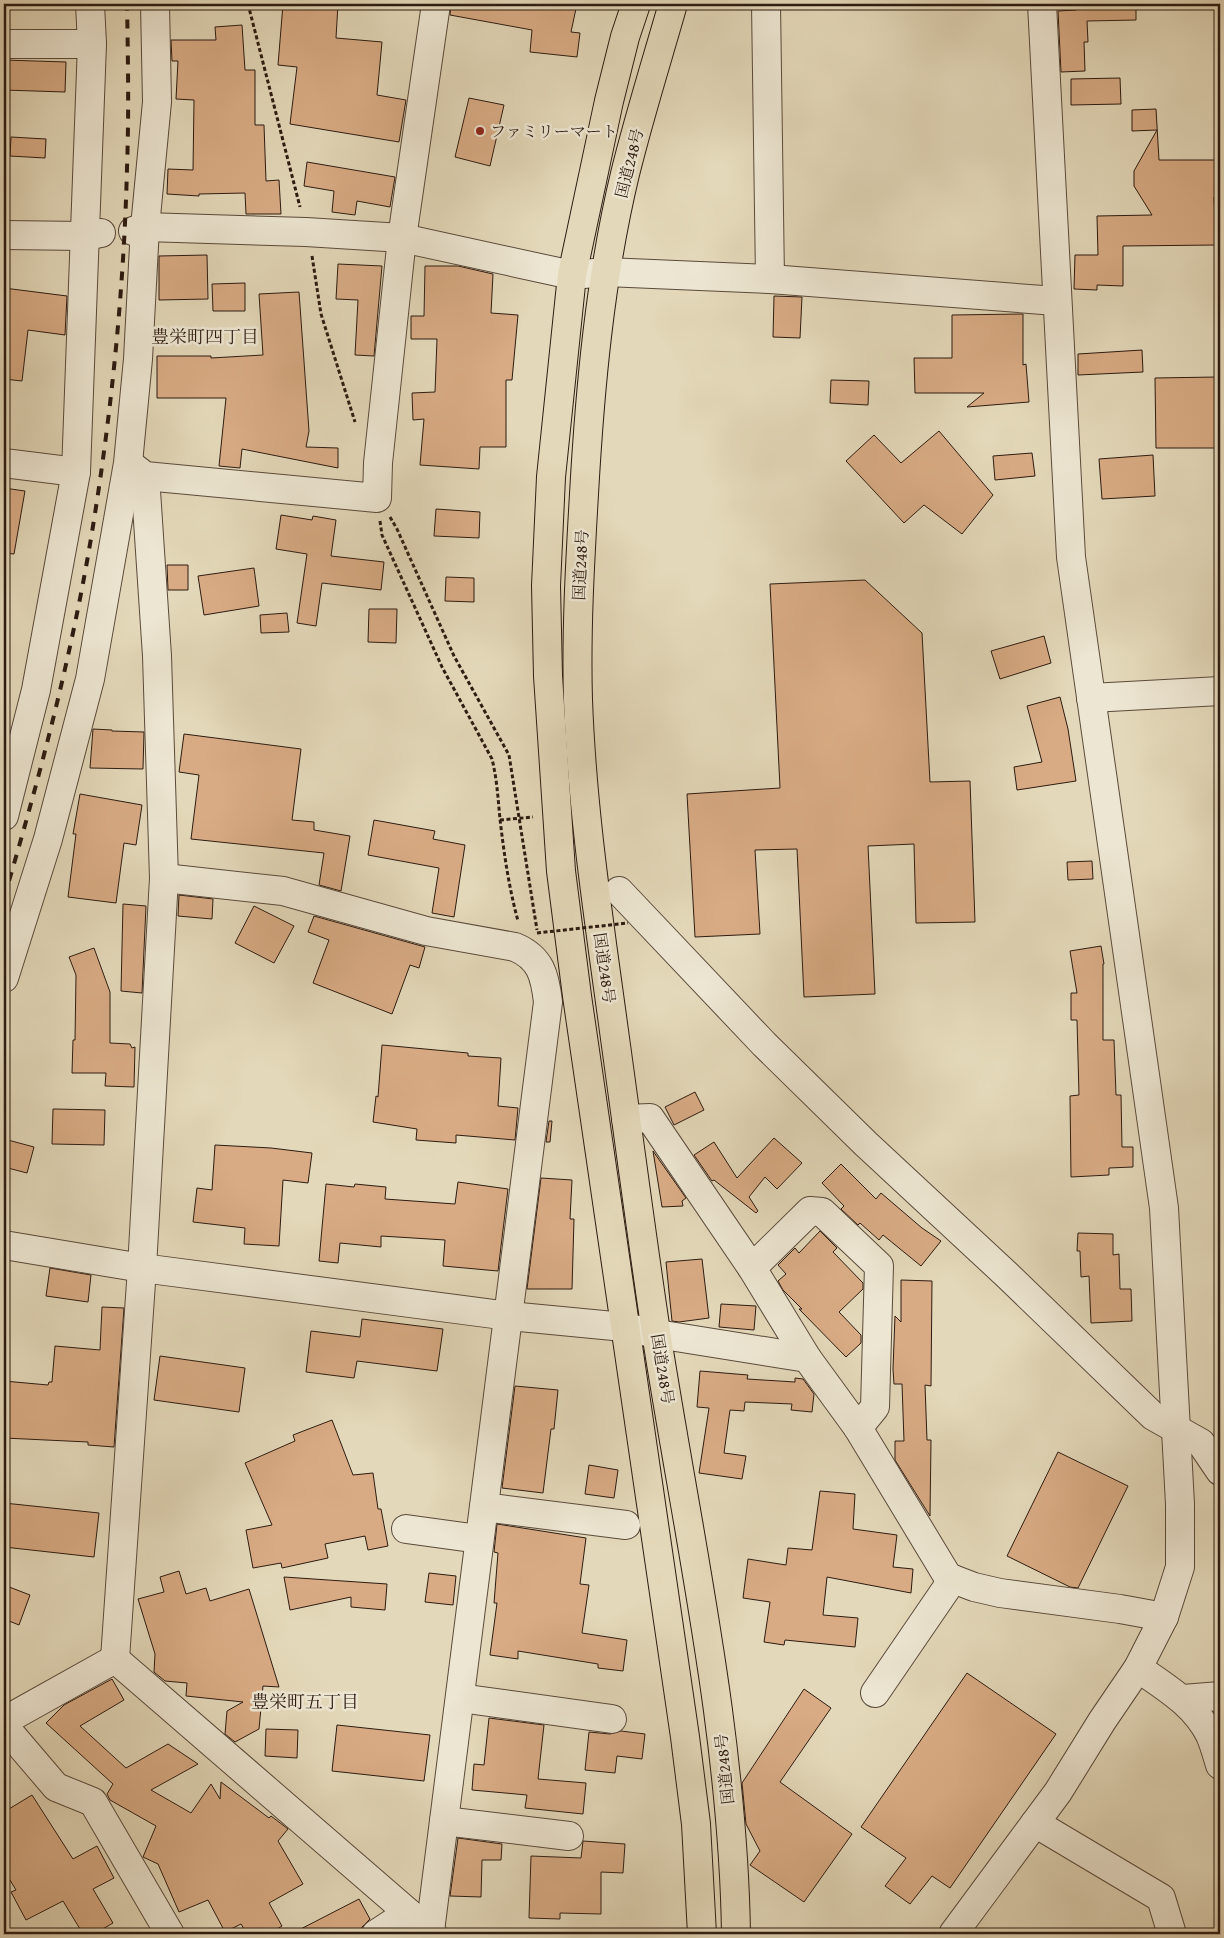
<svg xmlns="http://www.w3.org/2000/svg" width="1224" height="1938" viewBox="0 0 1224 1938" font-family="'Gentium Book Plus','Noto Serif JP',serif">
  <style>
    .building { fill: #d8ab84; stroke: #2d1b11 }
    .lines { fill: none; stroke-linecap: round; stroke-linejoin: round }
    .minor-casing { stroke: #5a4a3b; stroke-width: 30 }
    .highway-casing { stroke: #2d1b11; stroke-width: 30 }
    .path { stroke: #2d1b11; stroke-width: 3; stroke-dasharray: 4 2.5; stroke-linecap: butt }
    .minor { stroke: #ede6d2; stroke-width: 28 }
    .highway { stroke: #e3d8b9; stroke-width: 28 }
    .rail { stroke: #2d1b11; stroke-width: 4; stroke-dasharray: 9 9; stroke-linecap: butt }
    .path-bridge { stroke: #2d1b11; stroke-width: 3; stroke-dasharray: 4 2.5; stroke-linecap: butt }
    .poi-dot { fill: #8f2418; stroke: #ede6d2; stroke-width: 2 }
    .labels { text-anchor: middle; stroke-width: 5; stroke-linejoin: round; paint-order: stroke }
    .poi-label { font-size: 16px; fill: #2d1b11; stroke: #ede6d2; text-anchor: start }
    .street-label { font-size: 16px; fill: #2d1b11; stroke: #ede6d2 }
    .neighbourhood-label { font-size: 18px; fill: #2d1b11; stroke: #ede6d2 }
  </style>
  <rect width="100%" height="100%" fill="#e3d8b9"/>
  <filter id="stains"><feTurbulence type="fractalNoise" baseFrequency=".004" numOctaves="4"/><feColorMatrix values="0 0 0 0 .2 0 0 0 0 .09 0 0 0 0 .02 0 0 0 .5 -.17"/></filter>
  <radialGradient id="worn" r=".72"><stop offset=".6" stop-color="#630" stop-opacity="0"/><stop offset="1" stop-color="#630" stop-opacity=".3"/></radialGradient>
  <g class="building">
    <polygon points="283,4 338,4 336,38 382,42 377,95 406,100 399,142 290,124 297,67 278,65"/>
    <polygon points="451,4 577,4 571,32 580,33 577,57 530,52 532,30 450,15"/>
    <polygon points="1076,4 1136,4 1136,20 1087,21 1088,42 1084,42 1085,71 1061,72 1058,11 1076,10"/>
    <polygon points="242,25 245,70 255,70 255,125 264,125 266,181 279,180 281,214 246,214 245,193 199,194 199,196 167,194 168,169 193,170 194,100 176,99 178,61 172,61 171,40 216,40 215,27"/>
    <polygon points="4,60 66,62 65,92 4,90"/>
    <polygon points="1120,78 1121,104 1071,105 1071,79"/>
    <polygon points="469,98 504,105 490,166 455,157"/>
    <polygon points="1156,109 1159,160 1220,160 1220,197 1214,197 1216,245 1123,246 1123,286 1097,285 1097,290 1074,289 1075,255 1098,255 1097,216 1152,215 1134,186 1134,171 1157,130 1132,131 1132,110"/>
    <polygon points="11,137 46,139 45,158 10,156"/>
    <polygon points="307,162 395,177 390,207 357,201 355,215 332,212 334,191 304,186"/>
    <polygon points="207,255 208,299 159,300 159,256"/>
    <polygon points="338,264 382,266 374,356 355,355 358,300 336,299"/>
    <polygon points="425,266 458,266 493,274 491,313 518,315 512,380 506,380 506,447 480,447 479,469 420,465 424,419 413,420 412,393 435,392 437,339 411,339 411,316 424,316"/>
    <polygon points="245,283 245,311 213,311 212,284"/>
    <polygon points="4,288 67,296 65,335 28,330 22,381 4,379 4,357 7,328 4,327"/>
    <polygon points="299,292 309,431 306,447 338,448 338,468 242,449 240,468 219,466 226,398 157,398 157,356 211,356 211,358 263,355 259,294"/>
    <polygon points="774,296 802,297 800,338 773,337"/>
    <polygon points="1023,314 1023,365 1026,364 1029,402 967,407 984,393 915,393 914,358 952,358 952,315"/>
    <polygon points="1142,350 1143,372 1078,375 1078,354"/>
    <polygon points="1217,377 1217,448 1156,448 1155,378"/>
    <polygon points="831,380 869,381 868,405 830,403"/>
    <polygon points="939,431 993,495 962,534 924,505 904,523 846,461 874,435 901,463"/>
    <polygon points="1032,453 1035,476 995,480 993,456"/>
    <polygon points="1153,455 1155,496 1102,499 1099,459"/>
    <polygon points="4,488 25,491 14,554 4,553"/>
    <polygon points="436,509 480,512 479,538 434,536"/>
    <polygon points="281,515 312,520 313,516 336,520 331,556 384,562 381,590 322,583 316,626 297,623 307,554 276,549"/>
    <polygon points="167,565 188,565 188,590 168,590"/>
    <polygon points="254,568 259,606 204,615 198,576"/>
    <polygon points="446,577 474,578 474,602 445,601"/>
    <polygon points="865,580 922,633 930,782 970,781 975,922 916,923 914,844 868,846 875,994 804,997 797,849 755,850 760,934 695,937 687,794 780,788 770,584"/>
    <polygon points="369,609 397,609 396,643 368,642"/>
    <polygon points="287,613 289,632 261,633 260,615"/>
    <polygon points="1044,636 1051,663 1000,679 991,651"/>
    <polygon points="1060,697 1068,729 1076,781 1017,790 1014,767 1042,762 1027,706"/>
    <polygon points="93,729 112,730 112,731 144,732 143,769 90,768"/>
    <polygon points="184,734 301,749 292,820 314,822 314,830 350,836 341,891 319,885 324,853 191,839 199,775 179,772"/>
    <polygon points="80,794 142,805 136,845 124,843 116,903 68,897 76,834 73,834"/>
    <polygon points="374,820 435,831 433,839 465,845 454,917 432,913 439,868 368,855"/>
    <polygon points="1092,861 1093,879 1068,880 1067,862"/>
    <polygon points="179,895 213,899 212,919 178,916"/>
    <polygon points="123,904 146,906 142,993 121,991"/>
    <polygon points="254,906 294,926 274,963 235,943"/>
    <polygon points="314,916 425,947 419,968 410,965 392,1014 313,983 329,940 308,932"/>
    <polygon points="1101,946 1104,964 1103,964 1103,1040 1114,1040 1116,1095 1121,1095 1122,1147 1133,1147 1133,1167 1109,1168 1109,1175 1071,1177 1070,1096 1079,1095 1077,1020 1071,1020 1071,993 1077,993 1070,951"/>
    <polygon points="94,948 110,992 110,1043 130,1044 132,1048 135,1047 134,1087 105,1086 106,1073 72,1073 73,1040 75,1040 76,975 69,957"/>
    <polygon points="382,1045 468,1053 468,1056 501,1058 498,1106 518,1108 515,1140 456,1135 456,1143 416,1140 417,1129 373,1122 376,1096 378,1097"/>
    <polygon points="695,1092 704,1110 674,1125 665,1107"/>
    <polygon points="53,1109 105,1110 104,1145 52,1144"/>
    <polygon points="549,1121 552,1121 550,1142 546,1142"/>
    <polygon points="774,1138 802,1163 777,1189 765,1177 749,1197 758,1211 756,1213 714,1180 712,1181 694,1155 714,1142 737,1178"/>
    <polygon points="4,1139 34,1147 27,1173 4,1167"/>
    <polygon points="215,1145 271,1148 312,1153 308,1183 283,1180 279,1246 244,1244 245,1228 193,1222 197,1188 212,1190"/>
    <polygon points="653,1151 686,1198 682,1201 683,1206 662,1207"/>
    <polygon points="841,1164 876,1199 881,1193 922,1228 941,1241 921,1266 883,1235 879,1240 860,1223 858,1225 841,1209 844,1206 822,1183"/>
    <polygon points="541,1178 572,1180 570,1219 574,1219 572,1289 527,1289"/>
    <polygon points="458,1182 508,1189 498,1271 443,1266 445,1240 381,1236 381,1247 340,1243 338,1263 319,1261 326,1184 354,1187 355,1184 386,1187 385,1199 455,1204"/>
    <polygon points="820,1231 837,1248 833,1252 863,1283 863,1289 839,1312 861,1335 861,1343 846,1357 799,1309 802,1309 783,1290 778,1281 786,1274 778,1265 795,1248 799,1253"/>
    <polygon points="1078,1233 1113,1234 1113,1255 1119,1254 1120,1289 1131,1289 1132,1321 1091,1323 1089,1276 1081,1277 1080,1251 1077,1251"/>
    <polygon points="702,1259 709,1318 679,1322 672,1321 666,1262"/>
    <polygon points="50,1268 91,1275 88,1302 46,1296"/>
    <polygon points="901,1280 932,1281 931,1386 925,1385 927,1440 931,1440 930,1516 895,1460 895,1441 904,1441 902,1384 894,1384 893,1369 895,1316 901,1322"/>
    <polygon points="721,1304 756,1306 754,1330 719,1327"/>
    <polygon points="102,1307 124,1308 114,1447 88,1445 88,1442 4,1438 4,1381 48,1385 49,1382 52,1382 55,1346 100,1350"/>
    <polygon points="362,1319 443,1329 437,1371 357,1361 354,1378 306,1372 311,1331 360,1337"/>
    <polygon points="160,1356 245,1368 239,1412 154,1400"/>
    <polygon points="700,1371 748,1375 747,1379 795,1382 795,1378 803,1379 814,1394 812,1412 791,1410 792,1404 745,1402 744,1411 730,1410 724,1453 746,1456 742,1479 699,1473 709,1408 697,1407"/>
    <polygon points="515,1386 558,1390 554,1429 551,1429 543,1493 502,1488"/>
    <polygon points="332,1420 353,1475 373,1473 378,1509 381,1509 388,1546 368,1550 365,1536 325,1544 328,1558 282,1568 281,1563 253,1568 246,1530 272,1525 245,1463 295,1441 293,1435"/>
    <polygon points="1058,1452 1128,1486 1078,1588 1070,1587 1007,1556"/>
    <polygon points="589,1465 618,1470 614,1498 585,1494"/>
    <polygon points="820,1491 855,1494 853,1529 897,1535 893,1567 913,1569 911,1593 827,1577 823,1615 858,1618 855,1647 785,1640 784,1645 764,1642 770,1602 743,1598 748,1559 786,1565 788,1548 812,1550"/>
    <polygon points="4,1503 99,1513 94,1557 4,1547"/>
    <polygon points="497,1524 586,1538 580,1584 589,1585 582,1633 627,1640 623,1671 598,1668 598,1664 518,1651 518,1659 490,1655 497,1603 494,1603 498,1553 494,1552"/>
    <polygon points="179,1571 186,1594 206,1588 210,1601 249,1589 279,1687 263,1686 259,1729 235,1742 225,1734 227,1711 243,1702 186,1696 187,1683 165,1681 154,1672 155,1654 138,1599 164,1592 160,1577"/>
    <polygon points="429,1573 456,1576 453,1605 425,1602"/>
    <polygon points="284,1577 387,1584 385,1610 351,1607 351,1597 290,1610"/>
    <polygon points="4,1585 30,1595 19,1625 4,1619"/>
    <polygon points="967,1673 1056,1734 950,1888 932,1876 910,1904 885,1886 906,1858 861,1827"/>
    <polygon points="112,1679 124,1700 80,1726 126,1768 168,1744 198,1764 151,1790 191,1813 211,1784 220,1799 221,1782 269,1818 271,1816 288,1829 278,1841 303,1884 269,1903 282,1926 269,1934 247,1934 241,1924 225,1932 208,1900 179,1912 158,1864 143,1857 156,1826 110,1800 107,1794 113,1784 46,1723 64,1705"/>
    <polygon points="804,1689 831,1708 780,1782 852,1834 804,1902 750,1865 760,1851 746,1824 742,1783"/>
    <polygon points="489,1718 544,1725 538,1779 586,1783 583,1814 525,1808 527,1795 472,1790 474,1764 484,1765"/>
    <polygon points="337,1725 430,1735 424,1781 332,1771"/>
    <polygon points="266,1729 298,1730 297,1758 265,1756"/>
    <polygon points="621,1731 645,1734 642,1759 617,1756 615,1773 585,1770 589,1732 610,1734"/>
    <polygon points="32,1795 73,1859 97,1846 114,1878 93,1889 113,1923 94,1934 83,1934 63,1901 26,1920 11,1892 16,1890 4,1870 4,1812"/>
    <polygon points="458,1838 502,1844 501,1860 482,1860 481,1897 450,1896"/>
    <polygon points="583,1841 625,1844 623,1873 601,1872 601,1914 560,1913 560,1919 529,1918 531,1856 581,1858"/>
    <polygon points="359,1899 370,1919 362,1927 361,1931 356,1934 291,1934"/>
  </g>
  <g class="lines">
    <g class="minor-casing">
      <g id="minor">
        <polyline points="766,4 770,279"/>
        <polyline points="4,44 92,44"/>
        <polyline points="133,231 145,227 306,232 402,238 572,275 606,272 770,279 1056,301"/>
        <polyline points="4,235 85,236 101,233"/>
        <polyline points="4,463 76,472"/>
        <polyline points="132,466 145,476 377,498 378,463 402,238 436,4"/>
        <polyline points="1091,698 1220,691"/>
        <polyline points="4,816 36,690 76,472 92,44 90,4"/>
        <path d="M164,878l119,13 143,40 89,16c26,11 30,29 33,55l-118,929"/>
        <polyline points="619,891 764,1044 866,1144 1007,1275 1153,1416 1201,1443 1220,1471"/>
        <polyline points="4,978 48,839 90,679 128,463 138,359 145,227 157,102 155,4"/>
        <polyline points="626,1119 650,1118 752,1268 807,1358 858,1428 948,1577 974,1587 1000,1593 1120,1609 1164,1617"/>
        <polyline points="4,1245 142,1268 509,1316 624,1327 657,1334 807,1358"/>
        <polyline points="752,1268 810,1211 822,1212 879,1266 875,1407 858,1428"/>
        <polyline points="484,1507 626,1525"/>
        <polyline points="406,1529 479,1539"/>
        <polyline points="115,1659 142,1268 164,878 157,656 145,476"/>
        <polyline points="115,1659 433,1934"/>
        <path d="M1138,1668c27,19 57,36 72,67 4,9 7,20 10,30"/>
        <polyline points="875,1693 953,1579"/>
        <polyline points="460,1698 612,1719"/>
        <polyline points="1183,1699 1220,1696"/>
        <polyline points="4,1721 115,1659"/>
        <polyline points="4,1726 56,1787 93,1802 170,1934"/>
        <polyline points="444,1821 569,1836"/>
        <polyline points="1035,1823 1161,1898 1172,1934"/>
        <polyline points="376,1934 408,1913"/>
        <polyline points="953,1934 1058,1792 1102,1721 1138,1668 1164,1617 1180,1567 1180,1504 1164,1208 1071,557 1042,4"/>
      </g>
    </g>
    <g class="highway-casing">
      <g id="highway">
        <polyline points="636,4 625,37 609,101 572,275 551,477 546,586 548,676 561,871 577,996 685,1737 696,1824 702,1934"/>
        <path d="M673,4c-16,56 -34,113 -48,170 -25,104 -35,213 -41,320 -4,69 -8,137 -6,206 4,111 21,221 36,331 14,101 27,201 42,301 31,200 77,399 80,602"/>
      </g>
    </g>
    <g class="path">
      <polyline points="248,4 300,207"/>
      <polyline points="312,256 321,314 355,422"/>
      <polyline points="390,517 397,529 454,656 509,755 537,930"/>
      <path d="M380,521l2,14 60,132 50,92c5,20 6,40 8,60 4,35 9,69 18,102"/>
      <polyline points="500,820 533,817"/>
    </g>
    <use href="#minor" class="minor"/>
    <use href="#highway" class="highway"/>
    <path class="rail" d="M4,898c36,-122 69,-247 89,-372 19,-118 31,-239 34,-358 2,-55 1,-110 0,-164"/>
    <polyline class="path-bridge" points="537,933 628,923"/>
  </g>
  <circle class="poi-dot" cx="480" cy="131" r="5"/>
  <g class="labels">
    <g class="poi-label">
      <text x="490" y="137">ファミリーマート</text>
    </g>
    <g class="street-label">
      <text transform="translate(629 163) rotate(-76)" y="6">国道248号</text>
      <text transform="translate(580 565) rotate(-87)" y="6">国道248号</text>
      <text transform="translate(605 968) rotate(82)" y="6">国道248号</text>
      <text transform="translate(663 1369) rotate(81)" y="6">国道248号</text>
      <text transform="translate(724 1769) rotate(-96)" y="6">国道248号</text>
    </g>
    <g class="neighbourhood-label">
      <text x="205" y="343">豊栄町四丁目</text>
      <text x="305" y="1708">豊栄町五丁目</text>
    </g>
  </g>
  <rect width="1224" height="1938" fill="none" stroke="#e3d8b9" stroke-width="20"/>
  <rect x="5" y="5" width="1214" height="1928" fill="none" stroke="#2d1b11" stroke-width="2.5"/>
  <rect x="10" y="10" width="1204" height="1918" fill="none" stroke="#2d1b11"/>
  <rect width="100%" height="100%" filter="url(#stains)"/>
  <rect width="100%" height="100%" fill="url(#worn)"/>
</svg>
